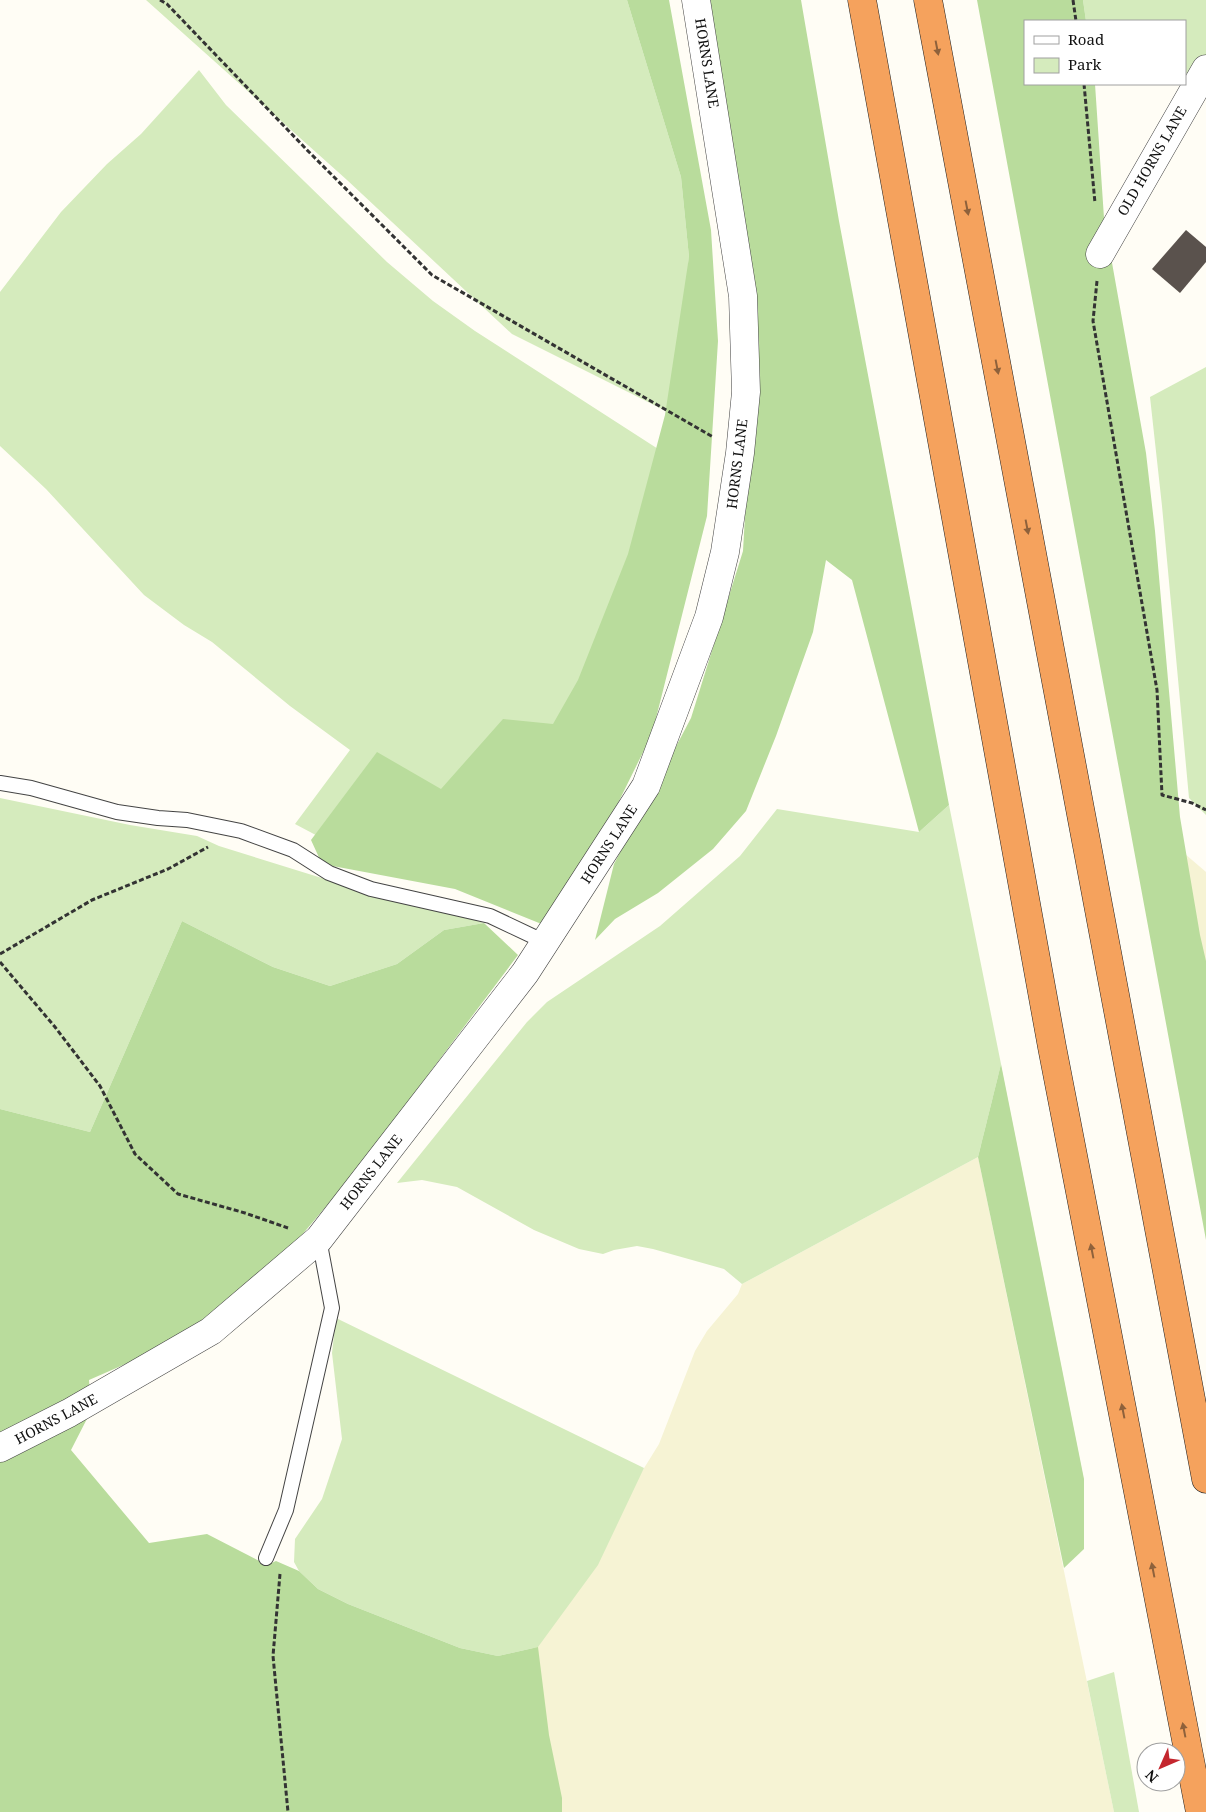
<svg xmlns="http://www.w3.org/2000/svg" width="1206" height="1812" viewBox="0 0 1206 1812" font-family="'Noto Serif',serif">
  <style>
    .farmland { fill: #f6f3d4 }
    .green { fill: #d5ebbd }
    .forest { fill: #b9dc9c }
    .building { fill: #5a524d }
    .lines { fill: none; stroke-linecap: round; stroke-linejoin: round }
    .service-casing { stroke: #444; stroke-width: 16 }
    .minor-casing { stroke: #444; stroke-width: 29 }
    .tertiary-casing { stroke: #444; stroke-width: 29 }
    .motorway-casing { stroke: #222; stroke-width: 29 }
    .path { stroke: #333; stroke-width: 3; stroke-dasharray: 5 2.5; stroke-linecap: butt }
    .service { stroke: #fff; stroke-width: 14 }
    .minor { stroke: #fff; stroke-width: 28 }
    .tertiary { stroke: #fff; stroke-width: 28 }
    .motorway { stroke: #f5a25d; stroke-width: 28 }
    .oneway { fill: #8e613b }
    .labels { text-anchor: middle; stroke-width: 5; stroke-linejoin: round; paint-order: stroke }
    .street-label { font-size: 14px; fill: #111; stroke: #fff }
  </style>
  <rect width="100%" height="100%" fill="#fffdf5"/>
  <g class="farmland">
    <polygon points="1171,842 1206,872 1206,989"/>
    <polygon points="978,1157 1114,1812 554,1812 532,1649 659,1444 695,1351 707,1331 738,1294 742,1284"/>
  </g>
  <g class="green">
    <polygon points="146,0 627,0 681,177 689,257 676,416 512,334 347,180"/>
    <polygon points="1083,0 1206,0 1206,57 1197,73 1185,74 1185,21 1086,21"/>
    <polygon points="199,70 226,105 387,262 433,301 475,331 669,456 540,931 541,922 539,917 344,850 295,824 350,750 290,706 212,642 184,625 144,595 46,489 0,446 0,292 61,212 107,164 141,134"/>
    <polygon points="1206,367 1206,815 1189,798 1162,506 1150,397"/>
    <polygon points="0,798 130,825 197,836 219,846 354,888 427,904 484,923 444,930 397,964 330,986 273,967 182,921 90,1132 0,1109"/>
    <polygon points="949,805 1001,1064 978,1157 742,1284 724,1269 653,1249 637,1246 614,1250 603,1254 579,1249 534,1230 457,1187 422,1180 397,1183 527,1022 547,1002 660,926 740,856 777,809 919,832"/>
    <polygon points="336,1318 644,1468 598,1565 538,1647 498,1656 460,1648 348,1604 318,1589 299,1571 294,1562 295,1539 322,1499 342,1439 332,1353"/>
    <polygon points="1114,1672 1139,1812 1114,1812 1087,1681"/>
  </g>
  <g class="forest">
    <polygon points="627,0 669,0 711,230 718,341 707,516 652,734 587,866 544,925 455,889 322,864 311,840 377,752 441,789 503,719 553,724 578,680 628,554 665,415 689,257 681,177"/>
    <polygon points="701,0 801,0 839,221 949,805 919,832 852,580 826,560 813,632 776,736 746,811 713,849 658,893 615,919 595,940 614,864 691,718 743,551 754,358"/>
    <polygon points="977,0 1083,0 1086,21 1025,21 1025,84 1095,84 1104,218 1146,453 1155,531 1180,817 1200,935 1206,961 1206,1240"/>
    <polygon points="182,921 273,967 330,986 397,964 444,930 484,923 518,955 355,1172 274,1268 171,1344 89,1380 91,1411 71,1450 149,1543 207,1534 267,1565 276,1561 299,1571 318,1589 348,1604 460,1648 498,1656 538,1647 549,1735 562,1798 562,1812 0,1812 0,1109 90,1132"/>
    <polygon points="1001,1064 1084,1479 1084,1549 1064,1568 978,1157"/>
  </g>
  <polygon class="building" points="1186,230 1206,247 1206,262 1180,293 1152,269"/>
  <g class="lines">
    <g class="service-casing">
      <g id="service">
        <polyline points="0,783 31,788 117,812 158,818 187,820 241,831 293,850 329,873 371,889 490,916 545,942"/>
        <polyline points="266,1558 286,1510 332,1308 319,1239"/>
      </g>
    </g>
    <g class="minor-casing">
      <polyline id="minor" points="1100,254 1206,69"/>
    </g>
    <g class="tertiary-casing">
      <polyline id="tertiary" points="0,1448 69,1413 211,1331 319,1239 525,973 646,786 709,617 725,552 740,453 746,392 743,296 696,0"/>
    </g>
    <g class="motorway-casing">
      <g id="motorway">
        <polyline points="862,0 1052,1047 1200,1812"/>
        <polyline points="928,0 1206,1479"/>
      </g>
    </g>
    <g class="path">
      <polyline points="160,0 167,4 308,151 432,275 713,437"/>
      <polyline points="1073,0 1076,21"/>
      <polyline points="1084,84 1095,203"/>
      <polyline points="1097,281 1093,321 1157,690 1162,795 1192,803 1206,810"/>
      <polyline points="0,954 92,900 168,869 208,847"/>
      <polyline points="0,962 55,1027 100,1086 135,1154 178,1194 245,1213 288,1228"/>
      <polyline points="280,1574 273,1656 288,1812"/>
    </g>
    <use href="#service" class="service"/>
    <use href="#minor" class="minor"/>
    <use href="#tertiary" class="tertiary"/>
    <use href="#motorway" class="motorway"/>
  </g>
  <defs><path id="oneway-solid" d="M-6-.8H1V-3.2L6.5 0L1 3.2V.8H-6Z" transform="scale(1.25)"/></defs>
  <g class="oneway">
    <use href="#oneway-solid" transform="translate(937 48) rotate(79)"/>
    <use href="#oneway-solid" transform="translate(967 208) rotate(79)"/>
    <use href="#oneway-solid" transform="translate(997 367) rotate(79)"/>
    <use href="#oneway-solid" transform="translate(1027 527) rotate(79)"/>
    <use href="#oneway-solid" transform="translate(1092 1251) rotate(-101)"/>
    <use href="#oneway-solid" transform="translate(1123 1411) rotate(-101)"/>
    <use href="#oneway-solid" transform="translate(1153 1570) rotate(-101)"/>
    <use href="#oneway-solid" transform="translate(1184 1730) rotate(-101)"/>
  </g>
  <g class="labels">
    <g class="street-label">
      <text transform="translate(707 63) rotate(81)" y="5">HORNS LANE</text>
      <text transform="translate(1152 161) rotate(-60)" y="5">OLD HORNS LANE</text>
      <text transform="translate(737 464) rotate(-83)" y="5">HORNS LANE</text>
      <text transform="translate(609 844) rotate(-57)" y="5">HORNS LANE</text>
      <text transform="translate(371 1172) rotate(-52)" y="5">HORNS LANE</text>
      <text transform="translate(56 1419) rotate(-28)" y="5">HORNS LANE</text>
    </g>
  </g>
  <rect x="1024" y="20" width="162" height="65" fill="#ffffff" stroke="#a0a0a0"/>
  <rect x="1034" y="36" width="25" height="8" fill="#ffffff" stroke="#a0a0a0"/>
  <text x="1068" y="45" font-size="15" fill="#111111">Road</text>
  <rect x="1034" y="58" width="25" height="15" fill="#d5ebbd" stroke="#a0a0a0"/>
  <text x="1068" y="70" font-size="15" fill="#111111">Park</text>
  <g transform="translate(1161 1767) rotate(225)"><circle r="24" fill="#ffffff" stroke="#a0a0a0"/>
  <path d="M0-4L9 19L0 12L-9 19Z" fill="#c4262e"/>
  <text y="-8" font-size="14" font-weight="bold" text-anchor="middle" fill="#111111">N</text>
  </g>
</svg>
